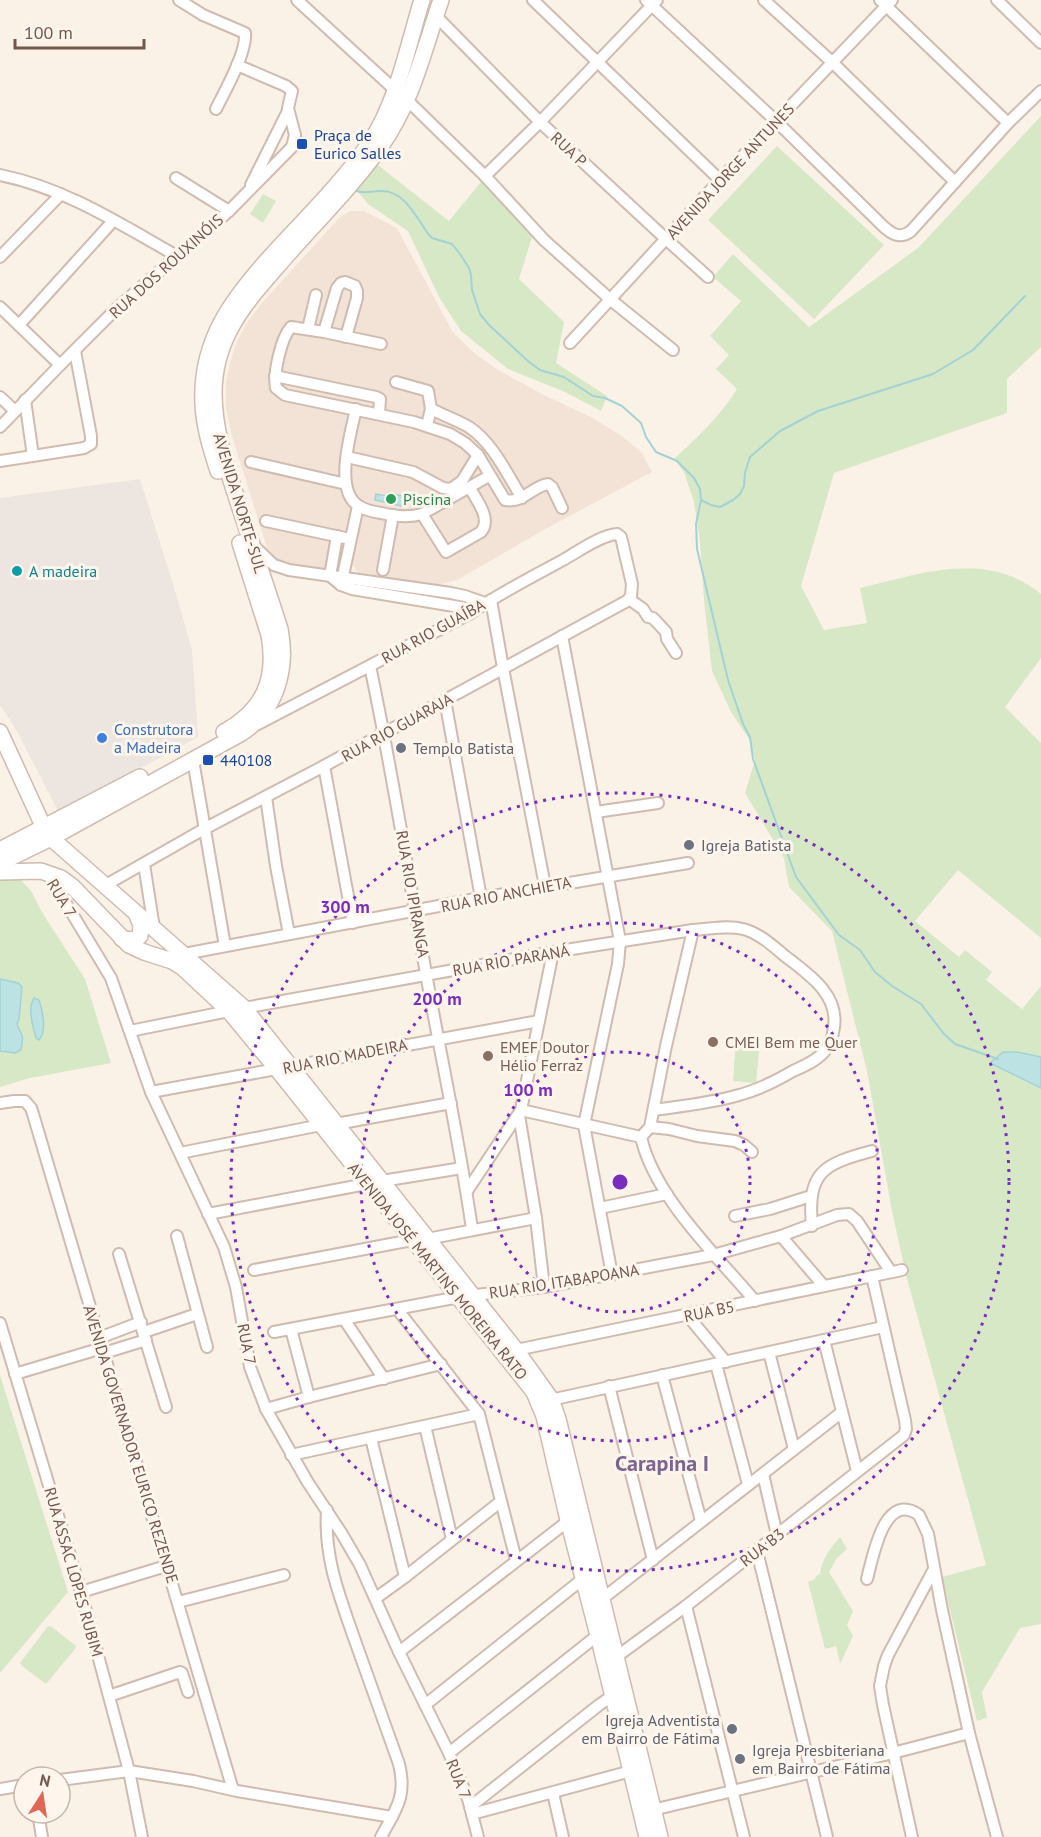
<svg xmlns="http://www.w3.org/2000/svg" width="1041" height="1837" viewBox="0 0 1041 1837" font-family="'PT Sans',sans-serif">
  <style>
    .residential { fill: #f2e3d6 }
    .industrial { fill: #ece5e0 }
    .green { fill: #d7e8c6 }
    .water { fill: #bce2e4; stroke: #a3d2d5; stroke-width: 1.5 }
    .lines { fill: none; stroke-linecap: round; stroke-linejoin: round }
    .stream { stroke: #a3d2d5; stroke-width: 2 }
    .street-casing { stroke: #cfbbb0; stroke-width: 14 }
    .secondary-casing { stroke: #d1baae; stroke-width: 18 }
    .street { stroke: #fff; stroke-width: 10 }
    .secondary { stroke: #fff; stroke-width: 15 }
    .ring { fill: none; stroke: #7b2cbf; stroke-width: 3; stroke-dasharray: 3 6 }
    .transit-dot { fill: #1a4fb4; stroke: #fef6ed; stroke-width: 2 }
    .leisure-dot { fill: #2e9e5b; stroke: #fef6ed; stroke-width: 2 }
    .culture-dot { fill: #0f9aa8; stroke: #fef6ed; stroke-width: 2 }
    .shop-dot { fill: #3f7fe0; stroke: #fef6ed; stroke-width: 2 }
    .worship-dot { fill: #6b7280; stroke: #fef6ed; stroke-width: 2 }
    .education-dot { fill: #8d6e63; stroke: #fef6ed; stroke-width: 2 }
    .labels { text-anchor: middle; stroke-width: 6; stroke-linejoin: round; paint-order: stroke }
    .transit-label { font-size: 16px; fill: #164399; stroke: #fef6ed; text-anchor: start }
    .street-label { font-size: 16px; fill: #74574d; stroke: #fef6ed }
    .leisure-label { font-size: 16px; fill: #27864d; stroke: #fef6ed; text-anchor: start }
    .culture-label { font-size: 16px; fill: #0d838f; stroke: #fef6ed; text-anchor: start }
    .shop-label { font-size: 16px; fill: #366cbe; stroke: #fef6ed; text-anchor: start }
    .worship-label { font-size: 16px; fill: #5b616d; stroke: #fef6ed; text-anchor: start }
    .education-label { font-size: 16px; fill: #785e54; stroke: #fef6ed; text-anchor: start }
    .district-label { font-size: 22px; font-weight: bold; fill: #7d6490; stroke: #fef6ed }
    .centre { fill: #7b2cbf; stroke: #fef6ed; stroke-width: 3 }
    .ring-label { font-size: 18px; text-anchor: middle; font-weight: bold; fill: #7b2cbf; stroke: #fef6ed; stroke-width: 6; stroke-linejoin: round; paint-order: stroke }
  </style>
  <rect width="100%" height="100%" fill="#fbf2e7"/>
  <polygon class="residential" points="350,211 364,211 397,228 452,331 473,352 498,370 544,395 593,418 622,436 642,453 652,472 549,527 457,580 442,584 429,585 365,576 356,571 354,566 329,561 323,569 318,571 297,568 285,564 275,557 267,548 232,436 226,409 226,382 230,363 236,343 246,324 261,304 340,217"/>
  <polygon class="industrial" points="140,479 176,594 192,650 198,737 59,813 17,731 0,705 0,498"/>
  <g class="green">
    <path d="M1041,116v231l-34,32v34l-173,60 -33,113 23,44 43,-7 -7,-35c62,-14 125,-39 181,6v64l-36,49 36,36v195l-83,-68 -43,51 44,36 6,-7 27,22 -6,8 36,29 19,-23v71l-24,-5 -20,14 44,22v536l-21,4 -38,64 5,26 -10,3 -35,-144 44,-12 -80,-290 -14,-64 -25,-140 -35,-140 -43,-44 -5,-29 -39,-65 10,-33 -6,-21 -18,-27 -19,-41 -8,-71 -4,-58 -6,-40 -10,-30 -10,-13c24,-22 46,-43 63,-70l-21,-20 13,-14 -19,-19 31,-35 -28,-24 20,-23 76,73 109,-79z"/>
    <polygon points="777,146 884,245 814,319 708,220"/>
    <polygon points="374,162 449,221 484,178 535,227 519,279 564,322 556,363 607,396 601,411 565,392 508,369 461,331 439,297 408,231 368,204 354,187"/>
    <polygon points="263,194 276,201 263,223 250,214"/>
    <polygon points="17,876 31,891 43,914 85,979 111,1063 30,1078 0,1087 0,878"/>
    <polygon points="736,1039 760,1042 756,1083 733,1081"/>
    <polygon points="0,1375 68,1592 0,1673"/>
    <path d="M840,1537l7,12 -10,9 -8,14 24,39 -6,14 6,11 -13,28 -4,-18 -11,3 -17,-67 7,-3 1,-3 4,-2c2,-16 10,-25 20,-37z"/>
    <polygon points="48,1626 52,1627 76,1646 75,1649 46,1684 22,1666 20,1663"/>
  </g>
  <g class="water">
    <polygon points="388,493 408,497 406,507 375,500 376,494 387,496"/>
    <path d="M0,979l18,4 4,4 -3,32 -2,5c5,15 7,7 4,26l-6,3 -15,-2z"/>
    <path d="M34,998l5,2c4,12 8,31 0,40l-3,-2c-3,-12 -9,-29 -2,-40z"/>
    <polygon points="1003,1052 1017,1052 1041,1057 1041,1088 990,1063"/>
  </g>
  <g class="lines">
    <g class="stream">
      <path d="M356,191c10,3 15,0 25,0 24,-1 36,28 48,44l3,3 20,6 8,10 9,14 2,7 1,15 8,24 9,11 40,37 11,8 24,7 29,19 12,2 17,8 19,17 5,14 10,15 21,9 17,17 6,11 1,11 -5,24 1,25 31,131 15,44 7,13 3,22 43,118 43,58 21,15 15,22 17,14 29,18 23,30 11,10 43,15"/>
      <polyline points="701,500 711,505 720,507 733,500 740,494 744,486 745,473 750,457 780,431 818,411 933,374 973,350 1025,296"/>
    </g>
    <g class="street-casing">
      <g id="street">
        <path d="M179,0l24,15 42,18c2,19 -20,58 -29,76"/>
        <polyline points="297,0 395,90"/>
        <polyline points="533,0 720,180"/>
        <path d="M646,0l131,122 107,105c9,8 17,12 27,4l97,-108 33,-32"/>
        <polyline points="764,0 833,63 955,182"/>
        <polyline points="880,0 1008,123"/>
        <polyline points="997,0 1041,43"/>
        <polyline points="436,16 540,122 666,239 708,277"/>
        <polyline points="407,100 485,176 544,240 611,300 673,350"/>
        <path d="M0,175c65,13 120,49 177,81"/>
        <polyline points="485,176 540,122 657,0"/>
        <polyline points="176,178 229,211"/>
        <polyline points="251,185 288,111"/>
        <polyline points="0,257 61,194"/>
        <polyline points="0,307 60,365"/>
        <polyline points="19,325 113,221"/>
        <polyline points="308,329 316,295"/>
        <polyline points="324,332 337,288 341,283 345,282 355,286 357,291 357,298 346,337"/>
        <polyline points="570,343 720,180 892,0"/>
        <path d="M381,344l-57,-12 -33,-5c-10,11 -18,47 -15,61l9,7 129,27 36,12 15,9 13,12 27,45c17,4 28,-14 43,-16l4,3 10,21"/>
        <polyline points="275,376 376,397 380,399 379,414"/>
        <polyline points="396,382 428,391 431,409"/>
        <polyline points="0,397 15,411"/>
        <polyline points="25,400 33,456"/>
        <path d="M356,409c-5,23 -23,82 3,97 6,4 15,6 22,7 14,3 27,5 41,1l67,-38"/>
        <path d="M427,425l4,-16c12,6 26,11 38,18 24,16 38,47 53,71"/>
        <polyline points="0,427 60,365 116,309 229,211 292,147 295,135 288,108 292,91 286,86 237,65"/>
        <polyline points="347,457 413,472 443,488 451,489 462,481 478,455"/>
        <polyline points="0,461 84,448 91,444 91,436 75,351"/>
        <polyline points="251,462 346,484"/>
        <path d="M422,514l24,38 35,-20c11,-13 -4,-31 -11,-44"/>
        <polyline points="266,521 350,539"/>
        <polyline points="337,536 330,576 341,585 352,589 460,607 471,613"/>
        <polyline points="254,546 274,565 289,570 451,593 465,596 485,603"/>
        <polyline points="383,570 393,515"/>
        <polyline points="341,585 358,506"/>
        <polyline points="629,599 643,609 648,617 653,618 666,632 667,639 676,653"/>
        <polyline points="491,600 503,668 545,886"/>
        <polyline points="562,636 620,941 618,964 584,1125 612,1275"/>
        <path d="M370,666c22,103 38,208 57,313 15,83 33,166 45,250"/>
        <polyline points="445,700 481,898"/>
        <polyline points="193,760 225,946"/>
        <polyline points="324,766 353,923"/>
        <polyline points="266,797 276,866 289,934"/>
        <polyline points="596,812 658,803"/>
        <polyline points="144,864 154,928"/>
        <polyline points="47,872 111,978 151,1092 224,1247 236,1287 250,1367 266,1409 307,1481 342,1534 360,1565 399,1652 449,1753 468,1799 478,1837"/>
        <path d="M104,886l100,-57 120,-63 303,-165 4,-5 1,-12 -11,-47 -4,-3c-16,1 -40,18 -54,26 -31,17 -63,33 -92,53l-213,111"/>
        <polyline points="184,954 481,898 688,863"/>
        <path d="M130,1031l114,-23 309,-56 140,-22c16,-1 35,-5 50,-1 16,4 30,17 42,27 23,18 54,38 49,71 -1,9 -4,18 -10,25 -8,9 -20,14 -31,19 -17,10 -35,19 -54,24 -27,8 -57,11 -85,15"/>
        <polyline points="151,1092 539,1021"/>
        <polyline points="0,1103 14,1101 25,1101 31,1108 33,1114 233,1790"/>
        <polyline points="521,1110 641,1137"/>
        <polyline points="519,1115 536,1218 544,1287"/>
        <polyline points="336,1124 451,1103"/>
        <polyline points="650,1127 669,1129 697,1136 735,1141 744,1145 752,1152"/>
        <polyline points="641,1137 650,1127 666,1046 693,930"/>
        <path d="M641,1137c13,59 75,118 114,164"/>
        <polyline points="180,1153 321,1125"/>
        <polyline points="467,1191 521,1110 553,952"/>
        <polyline points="600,1208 667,1194"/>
        <polyline points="208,1214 382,1181 462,1168"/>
        <polyline points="735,1216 770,1209 811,1196"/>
        <path d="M812,1226c-5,-54 11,-62 60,-75"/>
        <polyline points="177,1236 207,1347"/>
        <polyline points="781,1236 823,1285"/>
        <polyline points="427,1239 536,1218"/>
        <polyline points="119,1254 166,1407"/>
        <polyline points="254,1270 412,1240"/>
        <polyline points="398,1310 479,1414 516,1560"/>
        <polyline points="688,1316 726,1362"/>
        <polyline points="344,1319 384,1379"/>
        <polyline points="0,1323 81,1592 129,1771 142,1837"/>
        <polyline points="291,1329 309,1397"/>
        <polyline points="144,1332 197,1314"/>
        <polyline points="274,1332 459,1297 544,1287 713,1255 781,1236 837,1215 849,1214 857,1221 891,1272"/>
        <polyline points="99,1338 141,1322"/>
        <polyline points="824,1340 857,1471"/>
        <polyline points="516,1350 902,1270"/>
        <polyline points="769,1352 794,1449"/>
        <polyline points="104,1353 146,1340"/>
        <polyline points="716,1364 748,1484"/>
        <polyline points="15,1374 102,1348"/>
        <polyline points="662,1375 701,1521"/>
        <polyline points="609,1386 653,1560"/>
        <polyline points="546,1401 883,1327"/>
        <polyline points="266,1409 309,1397 441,1364"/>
        <polyline points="425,1426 452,1539"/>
        <polyline points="371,1438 405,1577"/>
        <polyline points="291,1455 479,1414"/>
        <polyline points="763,1474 777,1535"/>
        <path d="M327,1510c-3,46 11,82 26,125 15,43 31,86 46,129 8,33 -3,45 -18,73"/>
        <polyline points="757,1551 827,1837"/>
        <path d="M867,1579c6,-22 17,-89 52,-64l9,19 14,76 27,123 28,104"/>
        <polyline points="81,1592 166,1566"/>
        <polyline points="376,1598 405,1577 500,1502"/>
        <polyline points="602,1599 842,1412"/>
        <polyline points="178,1602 284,1575"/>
        <polyline points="686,1606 744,1837"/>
        <polyline points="399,1652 572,1518"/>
        <polyline points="616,1657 686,1606 904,1435 906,1429 905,1420 872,1276"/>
        <polyline points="109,1696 180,1672 182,1673 188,1692"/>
        <polyline points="425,1705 584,1578"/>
        <polyline points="449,1753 598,1635"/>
        <polyline points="60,1780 129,1771 193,1781 237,1791 392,1817"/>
        <polyline points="0,1789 24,1785"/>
        <polyline points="553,1793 563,1837"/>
        <polyline points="470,1807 599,1705 612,1696 618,1696"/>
        <polyline points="648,1811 893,1753 969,1733"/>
        <polyline points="38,1813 42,1837"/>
        <polyline points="472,1814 631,1771"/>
        <polyline points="912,1837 883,1705 880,1686 884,1666 888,1655 934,1569"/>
      </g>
    </g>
    <g class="secondary-casing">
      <g id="secondary">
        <path d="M218,471c-7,-22 -14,-44 -15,-67 -3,-63 29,-105 69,-149 32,-35 72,-74 99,-114 26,-39 37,-96 51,-141"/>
        <polyline points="0,732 44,828 51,838 244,1008 516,1350 551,1399 558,1419 660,1837"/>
        <path d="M224,732c40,-22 53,-53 45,-97l-29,-92"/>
        <polyline points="0,850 140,777"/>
        <path d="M0,863l51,-25 189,-104c36,-22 48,-65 40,-105 -14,-44 -29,-87 -43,-130 -11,-34 -23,-69 -23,-106 0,-61 38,-97 75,-140 31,-35 65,-69 92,-107 32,-46 42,-94 60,-146"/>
        <polyline points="0,872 41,871 61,878 73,887 129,945 144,952 172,961 182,967 229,1011 277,1069 534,1392 544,1416 568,1520 598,1635 647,1837"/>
        <polyline points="122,939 134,940 140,936 141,925 136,913"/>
      </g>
    </g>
    <use href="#street" class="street"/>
    <use href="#secondary" class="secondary"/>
  </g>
  <g class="ring">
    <circle cx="620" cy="1182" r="130"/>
    <circle cx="620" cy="1182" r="259"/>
    <circle cx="620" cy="1182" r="389"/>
  </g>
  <g class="transit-dot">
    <rect x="296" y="138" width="12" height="12" rx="3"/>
    <rect x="202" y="754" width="12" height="12" rx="3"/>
  </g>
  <circle class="leisure-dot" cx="391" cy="499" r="6"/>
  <circle class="culture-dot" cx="17" cy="571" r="6"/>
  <circle class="shop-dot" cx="102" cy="738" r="6"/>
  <g class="worship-dot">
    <circle cx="401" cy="748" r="6"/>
    <circle cx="689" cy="845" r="6"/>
    <circle cx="732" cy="1729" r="6"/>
    <circle cx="740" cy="1759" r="6"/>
  </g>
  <g class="education-dot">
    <circle cx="713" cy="1042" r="6"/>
    <circle cx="488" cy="1056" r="6"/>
  </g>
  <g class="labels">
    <g class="transit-label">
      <text x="314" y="141">Praça de<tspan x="314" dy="18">Eurico Salles</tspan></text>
      <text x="220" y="766">440108</text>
    </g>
    <g class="street-label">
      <text transform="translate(569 149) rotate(43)" y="6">RUA P</text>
      <text transform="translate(730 171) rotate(-47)" y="6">AVENIDA JORGE ANTUNES</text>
      <text transform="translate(166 266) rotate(-42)" y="6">RUA DOS ROUXINÓIS</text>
      <text transform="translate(240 503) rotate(73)" y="6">AVENIDA NORTE-SUL</text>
      <text transform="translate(433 631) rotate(-29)" y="6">RUA RIO GUAÍBA</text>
      <text transform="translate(397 727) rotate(-29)" y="6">RUA RIO GUARAJA</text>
      <text transform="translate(413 894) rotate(80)" y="6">RUA RIO IPIRANGA</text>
      <text transform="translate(506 894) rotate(-11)" y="6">RUA RIO ANCHIETA</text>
      <text transform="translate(62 898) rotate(59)" y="6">RUA 7</text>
      <text transform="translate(511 960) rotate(-10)" y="6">RUA RIO PARANÁ</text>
      <text transform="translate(345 1056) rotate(-11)" y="6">RUA RIO MADEIRA</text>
      <text transform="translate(438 1271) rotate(51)" y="6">AVENIDA JOSÉ MARTINS MOREIRA RATO</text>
      <text transform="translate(564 1281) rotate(-9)" y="6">RUA RIO ITABAPOANA</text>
      <text transform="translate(709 1311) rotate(-12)" y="6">RUA B5</text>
      <text transform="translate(247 1344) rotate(79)" y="6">RUA 7</text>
      <text transform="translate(131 1444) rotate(73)" y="6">AVENIDA GOVERNADOR EURICO REZENDE</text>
      <text transform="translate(762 1547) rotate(-38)" y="6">RUA B3</text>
      <text transform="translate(74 1572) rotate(74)" y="6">RUA ASSAC LOPES RUBIM</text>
      <text transform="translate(459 1779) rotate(68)" y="6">RUA 7</text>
    </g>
    <g class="leisure-label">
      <text x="403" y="505">Piscina</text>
    </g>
    <g class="culture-label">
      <text x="29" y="577">A madeira</text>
    </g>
    <g class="shop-label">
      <text x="114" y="735">Construtora<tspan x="114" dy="18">a Madeira</tspan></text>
    </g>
    <g class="worship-label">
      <text x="413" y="754">Templo Batista</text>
      <text x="701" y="851">Igreja Batista</text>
      <text x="720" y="1726" text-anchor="end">Igreja Adventista<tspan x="720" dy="18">em Bairro de Fátima</tspan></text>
      <text x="752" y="1756">Igreja Presbiteriana<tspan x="752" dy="18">em Bairro de Fátima</tspan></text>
    </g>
    <g class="education-label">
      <text x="725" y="1048">CMEI Bem me Quer</text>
      <text x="500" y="1053">EMEF Doutor<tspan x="500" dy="18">Hélio Ferraz</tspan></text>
    </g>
    <g class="district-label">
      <text x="662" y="1471">Carapina I</text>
    </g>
  </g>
  <circle cx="620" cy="1182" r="9" class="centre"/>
  <g class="ring-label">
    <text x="345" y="913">300 m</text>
    <text x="437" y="1005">200 m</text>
    <text x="528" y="1096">100 m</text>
  </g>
  <g transform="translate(42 1795) rotate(12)"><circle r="28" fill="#fef6ed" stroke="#c7b6ad" stroke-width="1.5"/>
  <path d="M0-4.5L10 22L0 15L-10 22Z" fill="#de6653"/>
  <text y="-9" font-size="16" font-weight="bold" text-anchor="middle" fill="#74574d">N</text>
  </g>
  <path d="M15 39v9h129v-9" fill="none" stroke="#74574d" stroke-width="3"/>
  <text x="24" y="39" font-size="18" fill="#74574d" stroke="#fef6ed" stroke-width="4.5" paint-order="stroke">100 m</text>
</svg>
